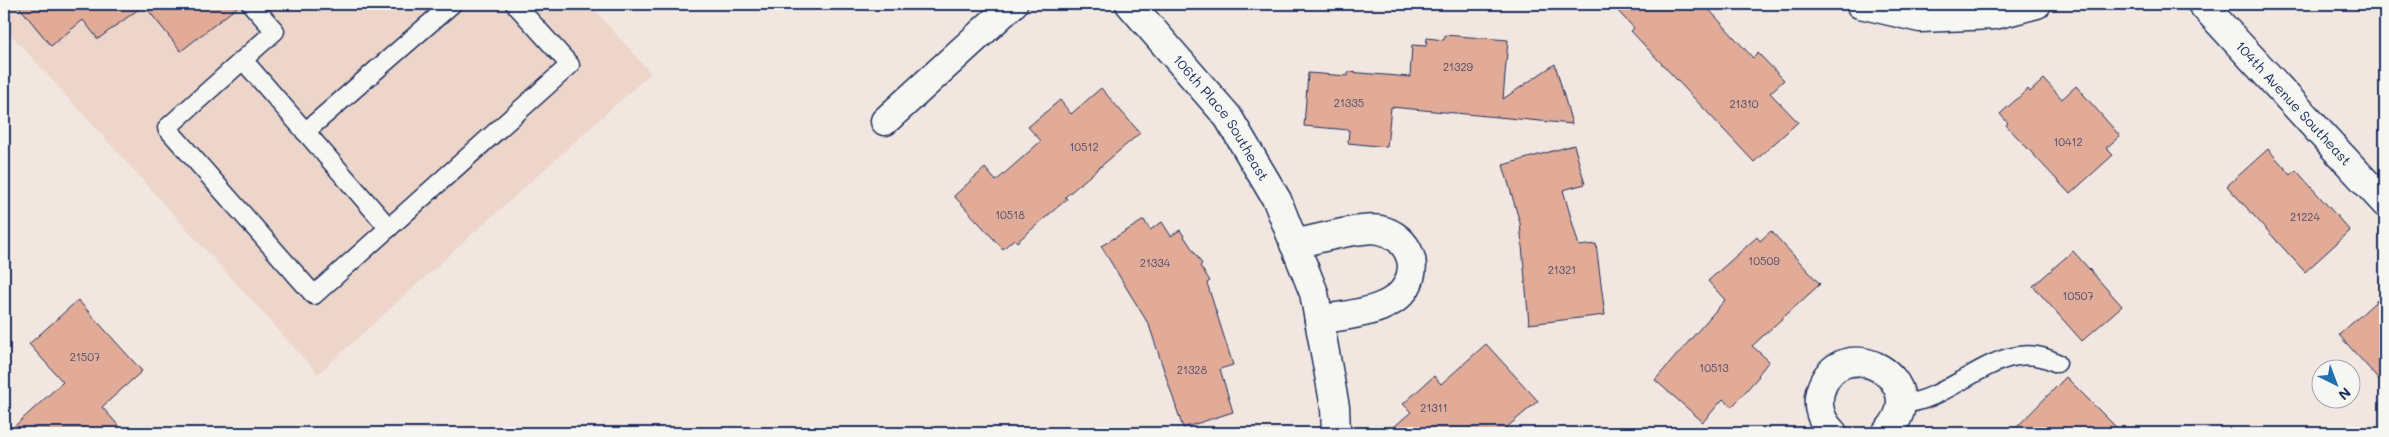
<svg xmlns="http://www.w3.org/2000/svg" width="2389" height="437" viewBox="0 0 2389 437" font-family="Mali,sans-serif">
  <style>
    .built { fill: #edd5ca }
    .building { fill: #e2ab98; stroke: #1b2f5e }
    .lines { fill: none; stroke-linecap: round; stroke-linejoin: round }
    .service-casing { stroke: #1b2f5e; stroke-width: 21 }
    .minor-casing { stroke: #1b2f5e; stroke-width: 31 }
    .service { stroke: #f6f6f2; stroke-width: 18 }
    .minor { stroke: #f6f6f2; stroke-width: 28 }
    .labels { text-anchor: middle; stroke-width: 4.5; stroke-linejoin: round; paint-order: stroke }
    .number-label { font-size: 11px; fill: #4d4e6c }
    .street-label { font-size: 14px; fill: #1b2f5e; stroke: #f6f6f2 }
  </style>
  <rect width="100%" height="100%" fill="#f2e7e0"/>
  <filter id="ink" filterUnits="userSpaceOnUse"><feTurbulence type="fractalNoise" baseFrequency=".02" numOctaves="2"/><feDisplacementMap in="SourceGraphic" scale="10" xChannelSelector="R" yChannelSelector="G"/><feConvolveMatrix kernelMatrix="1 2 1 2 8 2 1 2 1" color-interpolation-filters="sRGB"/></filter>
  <g filter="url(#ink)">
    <polygon class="built" points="4,4 589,4 651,73 318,374 4,27"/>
    <g class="building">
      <polygon points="17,4 241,4 181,51 144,5 98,39 83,20 51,46"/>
      <polygon points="1611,4 1704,4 1753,58 1758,53 1784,80 1770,93 1798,122 1754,162 1631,31 1634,28"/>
      <polygon points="1445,35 1508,40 1503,99 1555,64 1572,124 1391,107 1387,147 1348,143 1349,130 1304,126 1308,73 1348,76 1348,72 1410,77 1412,45 1426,46 1427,38 1444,40"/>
      <polygon points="2044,79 2062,99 2076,86 2120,136 2106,148 2113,155 2070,194 2006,125 2008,123 2000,114 2028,89 2030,92"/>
      <polygon points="1101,88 1140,133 1065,197 1067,199 1017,242 1014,239 1003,249 954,196 985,168 996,181 1041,141 1028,127 1060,100 1071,114"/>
      <polygon points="1574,145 1585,184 1563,190 1579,246 1596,244 1605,315 1529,324 1520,223 1503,165"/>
      <polygon points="2268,149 2291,175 2296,170 2350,231 2305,272 2227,186"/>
      <polygon points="1144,220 1150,230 1162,222 1171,236 1180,230 1202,264 1200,266 1210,281 1207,283 1233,365 1220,369 1233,412 1183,428 1149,325 1101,246"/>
      <polygon points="1771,231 1820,284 1752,346 1769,361 1758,375 1759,376 1732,407 1723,399 1703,422 1655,380 1725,300 1708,281 1757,237 1760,241"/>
      <polygon points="2073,251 2122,306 2082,341 2033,286"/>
      <polygon points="2385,293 2385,386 2339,335"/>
      <polygon points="78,300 142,371 102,407 125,433 7,433 63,382 29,344"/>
      <polygon points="1486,344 1538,401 1500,433 1387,433 1411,412 1403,404 1434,376 1441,384"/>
      <polygon points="2066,377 2122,433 2011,433"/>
    </g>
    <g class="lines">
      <g class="service-casing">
        <g id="service">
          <polyline points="251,4 275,31 167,128 314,295 570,65 515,4"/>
          <polyline points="243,60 389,228"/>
          <polyline points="305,132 452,4"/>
          <path d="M1900,404c55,-2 101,-72 157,-41"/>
        </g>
      </g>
      <g class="minor-casing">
        <g id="minor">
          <path id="s1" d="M1130,4l98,113 49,83 37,93 21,114 1,26"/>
          <polyline points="1860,4 1920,18 1995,15 2037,4"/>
          <path id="s2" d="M2202,4l183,199"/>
          <polyline points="885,121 1013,4"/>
          <path d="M1294,244c20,-4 68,-18 86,-14 14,3 25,12 30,26 3,7 2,15 0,22 -10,35 -61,36 -91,42"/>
          <path d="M1833,433c-11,-11 -17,-25 -13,-41 19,-66 118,-11 66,41"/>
        </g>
      </g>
      <use href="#service" class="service"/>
      <use href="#minor" class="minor"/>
    </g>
  </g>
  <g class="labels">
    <g class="number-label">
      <text x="1458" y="71">21329</text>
      <text x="1349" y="107">21335</text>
      <text x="1744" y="108">21310</text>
      <text x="2068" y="146">10412</text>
      <text x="1084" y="151">10512</text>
      <text x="1010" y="219">10518</text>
      <text x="2305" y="221">21224</text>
      <text x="1764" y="265">10509</text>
      <text x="1155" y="267">21334</text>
      <text x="1562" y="274">21321</text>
      <text x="2078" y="300">10507</text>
      <text x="85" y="361">21507</text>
      <text x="1714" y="372">10513</text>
      <text x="1192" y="374">21328</text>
      <text x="1434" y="412">21311</text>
    </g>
    <g class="street-label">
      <text dy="5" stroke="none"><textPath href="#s2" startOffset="135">104th Avenue Southeast</textPath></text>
      <text dy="5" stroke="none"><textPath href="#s1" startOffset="146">106th Place Southeast</textPath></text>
    </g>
  </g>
  <rect width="2389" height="437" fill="none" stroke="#f6f6f2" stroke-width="20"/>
  <rect x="10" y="10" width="2369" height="417" fill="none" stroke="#1b2f5e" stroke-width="2" filter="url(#ink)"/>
  <g transform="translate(2336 384) rotate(138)"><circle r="24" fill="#f6f6f2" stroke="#9ea6b7"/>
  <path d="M0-4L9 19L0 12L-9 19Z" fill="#1f6fb2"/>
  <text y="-8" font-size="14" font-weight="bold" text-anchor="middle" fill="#1b2f5e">N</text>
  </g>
</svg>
